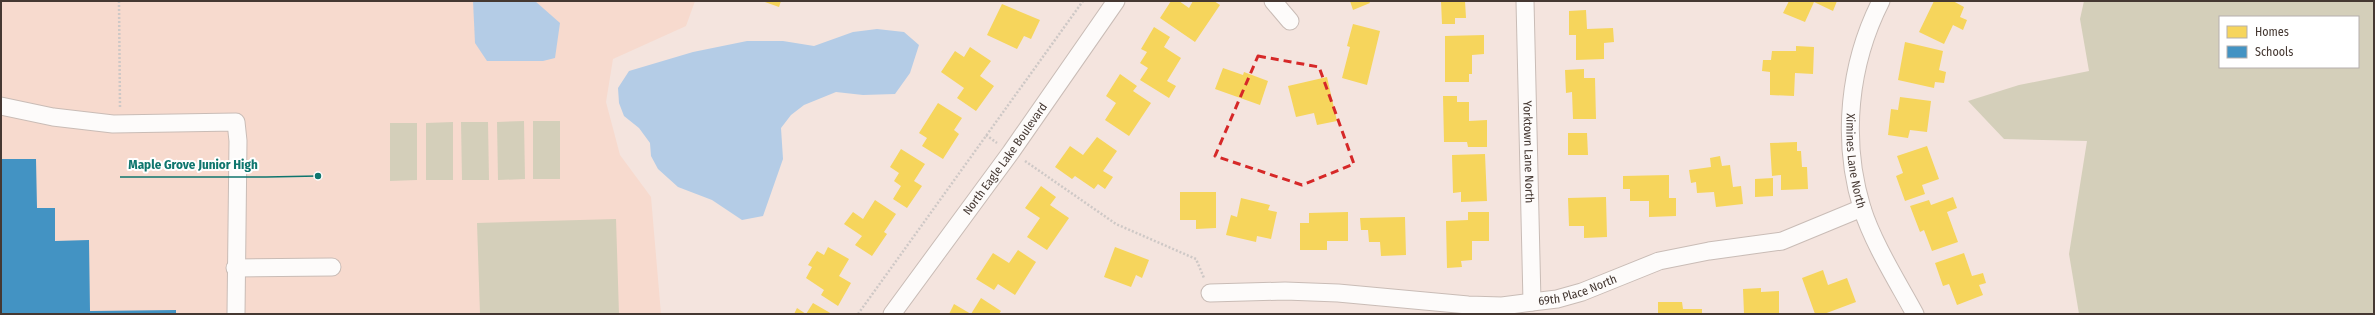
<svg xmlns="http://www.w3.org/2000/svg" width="2375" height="315" viewBox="0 0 2375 315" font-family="'Fira Sans Condensed',sans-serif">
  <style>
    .built { fill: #f7dace }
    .green { fill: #d4cfba; fill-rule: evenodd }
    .water { fill: #b4cce6 }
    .homes { fill: #f6d55c }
    .schools { fill: #4393c3 }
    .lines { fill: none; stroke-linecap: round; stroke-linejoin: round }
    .minor-casing { stroke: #c9bcb6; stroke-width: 19 }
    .path { stroke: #cec8c6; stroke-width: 2.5; stroke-dasharray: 2 2; stroke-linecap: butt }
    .minor { stroke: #fdfbfa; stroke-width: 17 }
    .marked { fill: none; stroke: #d62828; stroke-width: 3; stroke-dasharray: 8 5; stroke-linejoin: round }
    .labels { text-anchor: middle; stroke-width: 4; stroke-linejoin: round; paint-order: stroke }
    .street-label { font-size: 12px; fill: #453832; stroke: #fff }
    .leader { fill: none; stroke: #0f766e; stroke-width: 1.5 }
    .callout-dot { fill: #0f766e; stroke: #fff; stroke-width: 1.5 }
    .callout-label { font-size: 13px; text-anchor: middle; font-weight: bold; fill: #0f766e; stroke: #fff; stroke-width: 4; stroke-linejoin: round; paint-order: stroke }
  </style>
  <rect width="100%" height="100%" fill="#f4e4de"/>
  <polygon class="built" points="1,1 695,1 686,26 613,59 606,102 620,155 651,197 661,314 1,314"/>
  <g class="green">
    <path d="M2084,1l290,1v312h-295l-10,-60 18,-113 -83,-2 -36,-38 51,-16 70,-14 -9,-52zM2220,17h138v50h-138z"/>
    <polygon points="524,121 525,179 498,180 497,122"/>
    <rect x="533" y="121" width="27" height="58"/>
    <polygon points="453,122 453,180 426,180 426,123"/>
    <polygon points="461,122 488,122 489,180 462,180"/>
    <polygon points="390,123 417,123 417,180 390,181"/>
    <polygon points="616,219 619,314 480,314 477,223"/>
  </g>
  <g class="water">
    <polygon points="473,1 535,1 560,23 555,58 543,61 487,61 475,43"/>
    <polygon points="877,29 904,32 919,45 910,73 895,94 863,95 836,92 804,105 791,115 781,128 783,159 763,216 742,220 712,200 678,187 658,169 651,156 650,143 639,128 624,116 619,103 618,88 629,71 693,52 747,41 783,41 814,46 853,32"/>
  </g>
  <g class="homes">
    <polygon points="762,1 781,1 779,7"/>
    <polygon points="1171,1 1179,1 1189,8 1193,1 1214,1 1220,5 1195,42 1160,18"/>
    <polygon points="1350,1 1369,1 1370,3 1353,10"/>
    <polygon points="1441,1 1465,1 1466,18 1455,18 1455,24 1442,24"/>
    <polygon points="1789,1 1837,1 1833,11 1814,2 1805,22 1783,13"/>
    <polygon points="1934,1 1953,1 1964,7 1960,17 1967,20 1963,30 1953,25 1944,44 1919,32"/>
    <polygon points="1002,4 1040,20 1031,39 1024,36 1017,49 987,35"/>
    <polygon points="1586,10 1587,29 1613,28 1614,42 1604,43 1604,59 1576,60 1576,35 1569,35 1569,11"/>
    <polygon points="1353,24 1380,31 1367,85 1342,78 1350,47 1347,46"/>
    <polygon points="1154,27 1170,37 1164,47 1181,58 1167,81 1176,86 1169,98 1140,80 1148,68 1140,63 1147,52 1141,49"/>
    <polygon points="1484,35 1484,54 1472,55 1472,74 1469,74 1469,82 1445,82 1445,36"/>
    <polygon points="1905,42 1943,51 1939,70 1946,72 1944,83 1935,82 1934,88 1898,80"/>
    <polygon points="1796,46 1814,47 1813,74 1795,73 1794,96 1770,95 1770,72 1762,71 1763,60 1771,60 1772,51 1796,51"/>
    <polygon points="970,47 991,61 980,76 994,86 976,111 957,98 964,88 941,72 955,51 964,57"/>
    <polygon points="1223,68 1243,75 1244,72 1268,81 1260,105 1215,89"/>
    <polygon points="1584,69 1584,78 1595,78 1596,119 1573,119 1572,92 1566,93 1565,70"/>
    <polygon points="1120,74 1137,86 1133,91 1151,103 1129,136 1105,120 1116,103 1106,96"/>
    <polygon points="1327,77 1337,121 1317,125 1314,113 1296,117 1288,86"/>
    <polygon points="1443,96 1457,96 1457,102 1469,102 1469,121 1487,120 1487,147 1468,147 1467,142 1444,142"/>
    <polygon points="1900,97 1931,101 1927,132 1910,130 1908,138 1888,135 1891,109 1898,110"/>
    <polygon points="938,103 962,118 954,130 959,134 943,159 922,146 927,138 919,133"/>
    <polygon points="1568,133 1587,133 1588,155 1568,155"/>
    <polygon points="1097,137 1117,151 1103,171 1113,177 1105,189 1098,184 1094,189 1075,176 1072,179 1055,167 1070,146 1083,155"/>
    <polygon points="1797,142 1797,151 1801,151 1802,167 1807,167 1808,189 1781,190 1781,175 1772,176 1770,143"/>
    <polygon points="1927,146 1939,179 1922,185 1925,194 1905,201 1896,176 1903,173 1897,156"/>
    <polygon points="901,149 925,164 914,181 922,186 907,208 893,199 901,186 894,181 899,173 890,167"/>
    <polygon points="1485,154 1487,201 1461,202 1461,192 1453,193 1452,155"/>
    <polygon points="1720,156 1722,166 1730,165 1733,187 1741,186 1743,204 1716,207 1714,192 1697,193 1696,182 1691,183 1689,170 1711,167 1710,158"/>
    <polygon points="1669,175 1669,198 1676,198 1676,216 1649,217 1649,201 1630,201 1630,189 1623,189 1623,176"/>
    <polygon points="1773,178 1773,196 1755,197 1755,179"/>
    <polygon points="1041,186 1056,197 1050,205 1069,218 1047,250 1027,237 1040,218 1025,208"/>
    <polygon points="1180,192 1216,192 1216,228 1196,229 1196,220 1180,220"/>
    <polygon points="1606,197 1607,237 1584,238 1584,226 1569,226 1568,198"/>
    <polygon points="1953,197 1957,208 1947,212 1958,242 1932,251 1924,230 1920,232 1910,206 1929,200 1931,205"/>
    <polygon points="1241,198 1270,205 1268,210 1277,212 1271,239 1257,236 1256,242 1226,235 1231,215 1237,217"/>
    <polygon points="875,200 896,214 884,232 887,234 872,256 855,245 862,236 844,224 853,212 863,219"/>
    <polygon points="1348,212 1348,241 1327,241 1327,250 1300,250 1300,223 1309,223 1309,213"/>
    <polygon points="1468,212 1489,212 1489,241 1472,241 1472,260 1461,261 1462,267 1447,268 1446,221 1468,220"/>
    <polygon points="1405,217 1406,255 1381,256 1380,242 1369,242 1368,230 1361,230 1360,218"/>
    <polygon points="828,247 849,259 839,276 851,283 838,306 821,295 824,290 806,278 812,267 808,265 817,251 824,255"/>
    <polygon points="1115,247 1149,260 1142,278 1136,275 1131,287 1104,277"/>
    <polygon points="1018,250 1036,262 1015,295 998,284 994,290 976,279 993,253 1009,263"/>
    <polygon points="1964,253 1972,276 1983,273 1986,283 1979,285 1983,295 1957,305 1949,284 1943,286 1935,263"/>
    <polygon points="1823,270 1828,285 1847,278 1856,302 1824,314 1815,314 1802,278"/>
    <polygon points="1761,288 1761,292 1779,291 1779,314 1744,314 1743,289"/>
    <polygon points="981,298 1001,311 999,314 971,314"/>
    <polygon points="1658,302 1682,302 1683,309 1702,309 1702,314 1658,314"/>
    <polygon points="813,303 832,314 794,314 797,308 806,314"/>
    <polygon points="954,304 971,314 949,314"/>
  </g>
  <polygon class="schools" points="1,159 36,159 37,208 55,208 55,241 89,240 90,311 176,310 176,314 1,314"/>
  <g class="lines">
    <g class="minor-casing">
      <g id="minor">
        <polyline points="1273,1 1290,21"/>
        <path id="s1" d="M1525,1l7,301"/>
        <path id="s2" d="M1881,1c-32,63 -40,138 -19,207 11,35 35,73 53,106"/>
        <polyline points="1,106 53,117 113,124 236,122 238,141 236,314"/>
        <polyline points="235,268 332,267"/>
        <path id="s3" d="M1210,293l75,-2 53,2 130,12 34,1 30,-4 25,-3 25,-7 77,-31 50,-10 73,-10 80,-33"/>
        <path id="s4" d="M892,314l119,-162 105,-151"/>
      </g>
    </g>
    <g class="path">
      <polyline points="119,1 120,108"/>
      <polyline points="986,135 997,143"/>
      <polyline points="1025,161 1116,224 1196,259 1204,278"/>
      <polyline points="858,314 1083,1"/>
    </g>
    <use href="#minor" class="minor"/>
  </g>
  <path class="marked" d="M1258,56l61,11 35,97 -52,21 -87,-29z"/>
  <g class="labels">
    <g class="street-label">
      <text dy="4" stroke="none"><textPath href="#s1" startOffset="151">Yorktown Lane North</textPath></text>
      <text dy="4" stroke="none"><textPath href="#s4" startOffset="192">North Eagle Lake Boulevard</textPath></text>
      <text dy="4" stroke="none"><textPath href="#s2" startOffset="165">Ximines Lane North</textPath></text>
      <text dy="4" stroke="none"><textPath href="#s3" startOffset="370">69th Place North</textPath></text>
    </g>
  </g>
  <path class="leader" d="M318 176L266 177H120"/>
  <circle class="callout-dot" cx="318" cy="176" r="4"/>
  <g class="callout-label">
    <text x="193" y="169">Maple Grove Junior High</text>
  </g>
  <rect width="2375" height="315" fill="none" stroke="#453832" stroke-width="4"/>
  <rect x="2219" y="16" width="140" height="52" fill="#ffffff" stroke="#b5afad"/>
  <rect x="2227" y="26" width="20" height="12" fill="#f6d55c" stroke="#b5afad"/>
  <text x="2255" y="36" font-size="12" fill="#453832">Homes</text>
  <rect x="2227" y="46" width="20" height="12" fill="#4393c3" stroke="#b5afad"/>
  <text x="2255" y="56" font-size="12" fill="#453832">Schools</text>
</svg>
